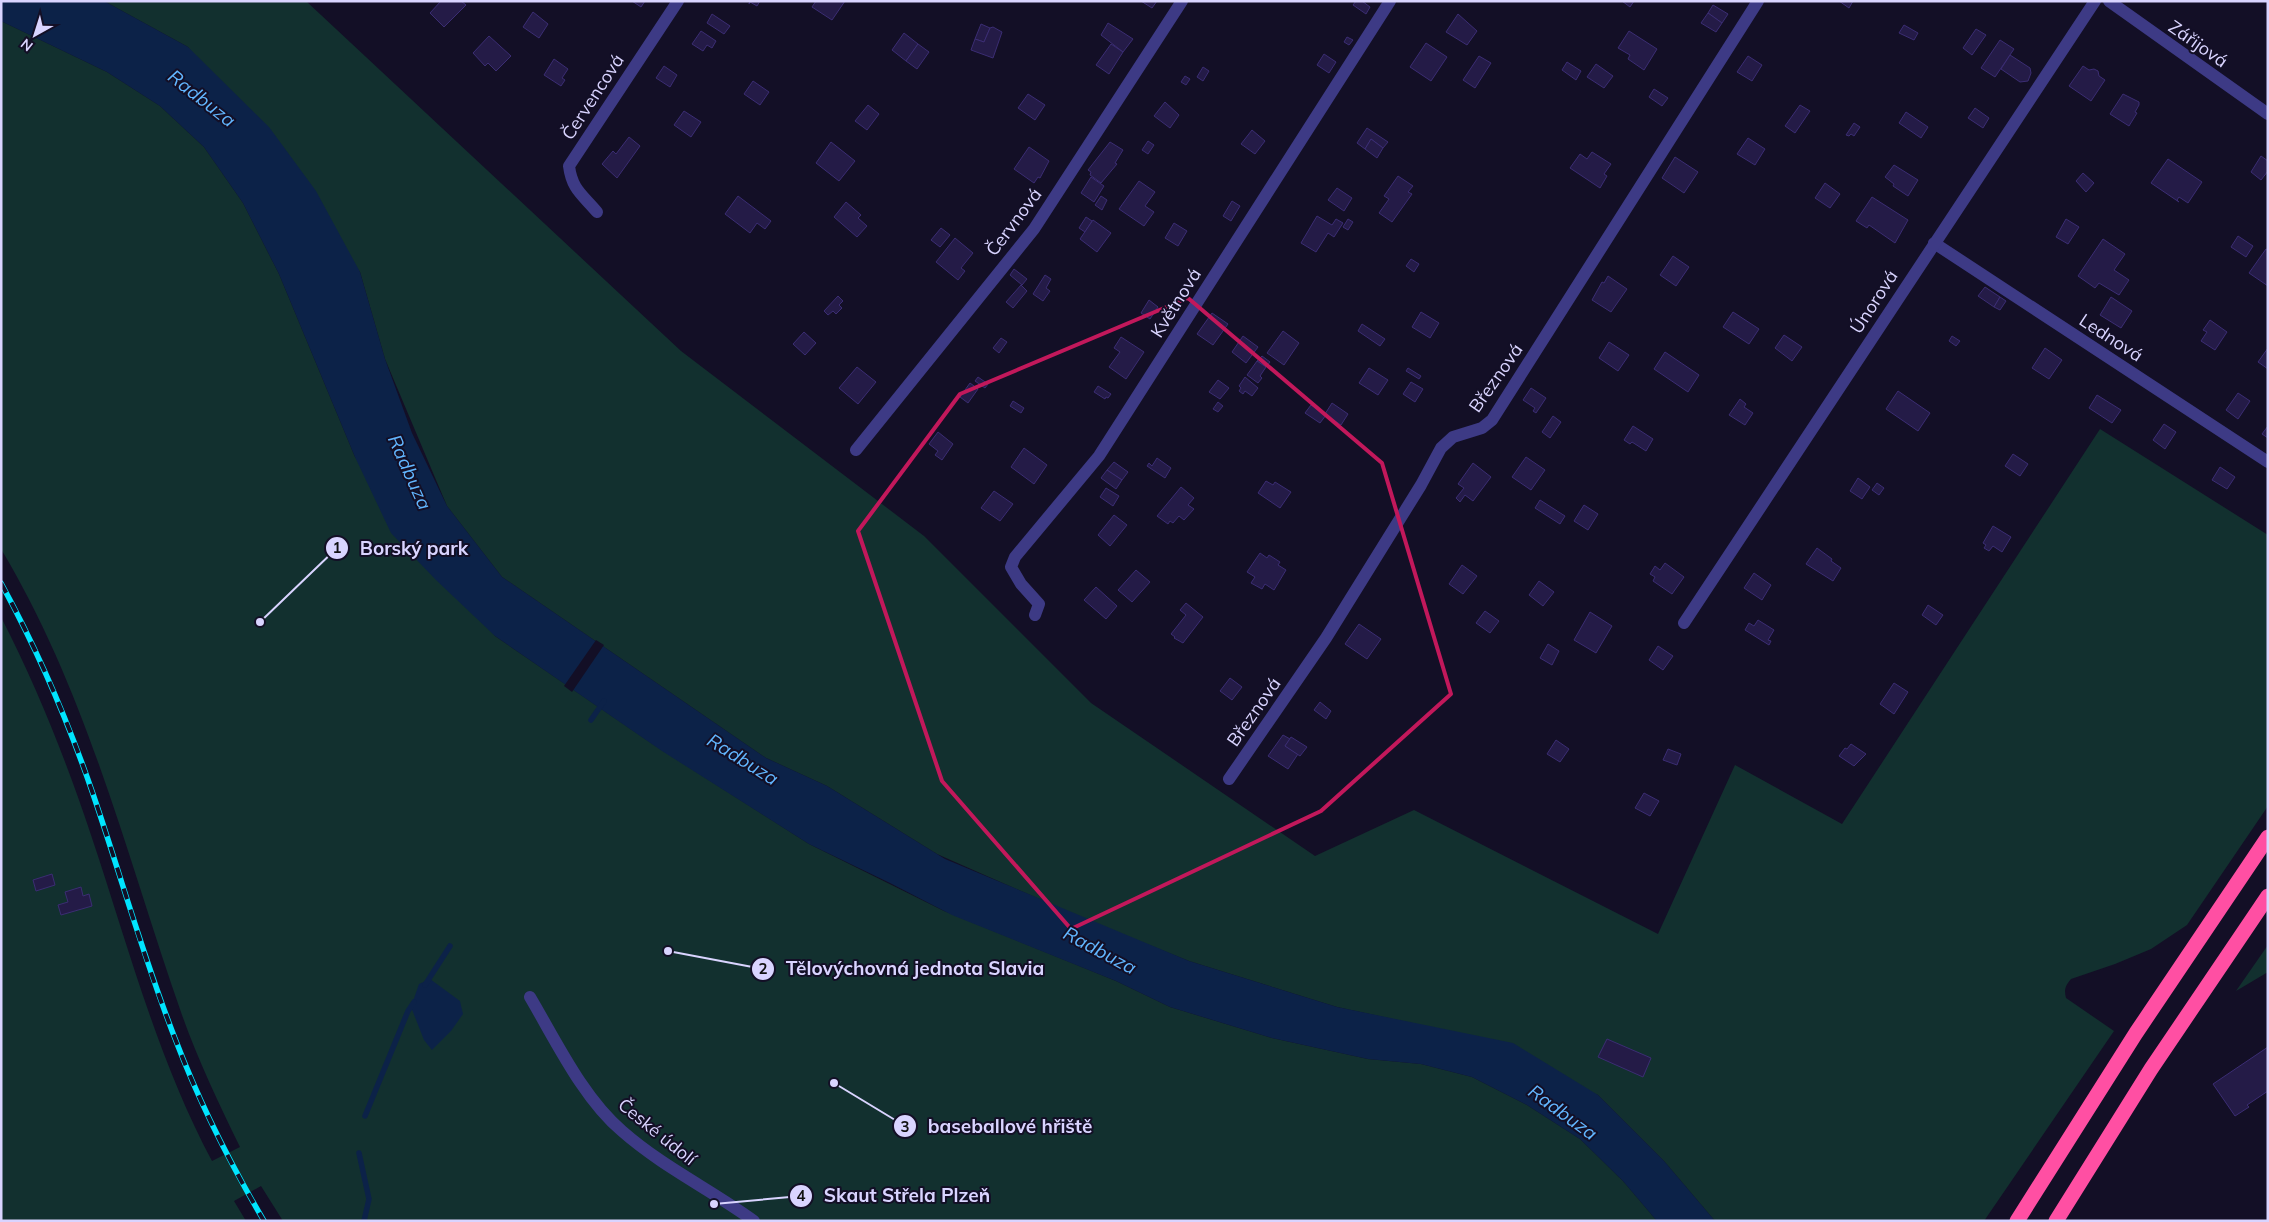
<svg xmlns="http://www.w3.org/2000/svg" width="2269" height="1222" viewBox="0 0 2269 1222" font-family="Mulish,sans-serif">
  <style>
    .green { fill: #12302f }
    .water { fill: #0c2248 }
    .pier { fill: #130f26 }
    .lines { fill: none; stroke-linecap: round; stroke-linejoin: round }
    .stream { stroke: #0c2248; stroke-width: 5.5 }
    .building { fill: #241b47; stroke: #3b2d73 }
    .minor { stroke: #3d3a85; stroke-width: 12 }
    .highway { stroke: #ff4fa3; stroke-width: 15 }
    .rail-casing { stroke: #00e5ff; stroke-width: 5.5 }
    .rail { stroke: #130f26; stroke-width: 4; stroke-dasharray: 11; stroke-linecap: butt }
    .marked { fill: none; stroke: #c2185b; stroke-width: 4; stroke-linejoin: round }
    .labels { text-anchor: middle; stroke-width: 4; stroke-linejoin: round; paint-order: stroke }
    .street-label { font-size: 18px; fill: #d9d4ff; stroke: #130f26 }
    .water-label { font-size: 19px; font-style: italic; fill: #62b6ff; stroke: #130f26 }
    .leader { fill: none; stroke: #d9d4ff; stroke-width: 2 }
    .callout-dot { fill: #d9d4ff; stroke: #130f26; stroke-width: 2 }
    .mark-label { font-size: 15px; text-anchor: middle; font-weight: bold; fill: #111 }
    .callout-label { font-size: 19px; text-anchor: middle; font-weight: bold; fill: #d9d4ff; stroke: #130f26; stroke-width: 4; stroke-linejoin: round; paint-order: stroke }
  </style>
  <rect width="100%" height="100%" fill="#130f26"/>
  <g class="green">
    <path d="M104,1h202l375,350 243,185 167,167 224,153 99,-46 244,124 77,-169 107,59 258,-395 168,106v271l-81,119 -36,24 -36,15 -44,15c-6,7 -7,11 -5,19l48,33 -130,190h-269l-51,-60 -66,-66 -177,-70 -84,-18 -148,-46 -102,-41 -150,-66 -110,-68 -61,-28 -264,-181 -55,-71 -62,-147 -25,-87 -172,-225z"/>
    <path d="M1,21l106,51 53,34 44,41 39,56 36,71 76,183 140,179 159,109 155,99 135,67 172,70 54,26 102,31 96,21 53,5 51,13 55,28 53,34 43,42 34,40h-1374l-22,-35 -27,15 12,20h-245v-604c36,70 65,143 90,218 37,110 66,223 121,326l28,-14c-21,-43 -42,-87 -58,-132 -55,-157 -94,-321 -181,-466z"/>
    <polygon points="2268,945 2268,972 2236,991"/>
  </g>
  <g class="water">
    <polygon points="1,1 104,1 188,47 269,127 316,191 360,272 385,359 412,433 447,506 502,577 766,758 827,786 945,859 1189,961 1337,1007 1513,1043 1598,1095 1664,1161 1715,1221 1657,1221 1623,1181 1580,1139 1527,1105 1472,1077 1421,1064 1368,1059 1272,1038 1170,1007 1116,981 952,915 890,883 809,844 662,751 495,636 436,580 391,533 355,457 279,274 243,203 204,147 160,106 107,72 1,21"/>
    <polygon points="430,979 460,1001 463,1014 451,1031 432,1050 424,1040 411,1007 419,984"/>
  </g>
  <polygon class="pier" points="596,640 604,645 572,692 564,686"/>
  <g class="lines">
    <g class="stream">
      <polyline points="591,720 604,701"/>
      <polyline points="425,985 450,946"/>
      <polyline points="365,1116 408,1011 414,1002"/>
      <polyline points="359,1153 369,1199 364,1221"/>
    </g>
  </g>
  <g class="building">
    <polygon points="441,1 461,1 466,5 444,27 430,13"/>
    <polygon points="632,1 645,1 641,7"/>
    <polygon points="750,1 760,1 757,6 750,2 749,4"/>
    <polygon points="816,1 845,1 832,20 812,7"/>
    <polygon points="1141,1 1157,1 1152,8"/>
    <polygon points="1356,1 1362,1 1370,7 1366,14 1353,5"/>
    <polygon points="1622,1 1634,1 1630,7"/>
    <polygon points="1839,1 1853,1 1849,8"/>
    <polygon points="1713,5 1728,14 1722,23 1708,13"/>
    <polygon points="533,12 548,24 539,38 523,27"/>
    <polygon points="1708,13 1722,23 1716,32 1701,23"/>
    <polygon points="712,14 730,26 724,34 707,23"/>
    <polygon points="1458,14 1477,31 1467,45 1446,32"/>
    <polygon points="1108,23 1133,39 1123,52 1101,35"/>
    <polygon points="981,24 990,28 984,42 975,39"/>
    <polygon points="1904,25 1918,33 1914,40 1899,33"/>
    <polygon points="993,27 1002,32 993,58 971,50 975,39 984,42 990,28"/>
    <polygon points="1976,29 1986,35 1972,55 1963,48"/>
    <polygon points="701,31 716,41 712,48 707,45 703,51 692,44"/>
    <polygon points="1629,31 1657,49 1644,70 1628,59 1630,55 1618,48"/>
    <polygon points="904,33 918,44 906,61 892,50"/>
    <polygon points="489,36 511,56 496,71 488,63 485,66 473,53"/>
    <polygon points="1347,37 1353,40 1349,45 1344,42"/>
    <polygon points="2000,40 2014,49 1995,77 1981,68"/>
    <polygon points="1426,43 1447,57 1431,81 1410,67"/>
    <polygon points="918,44 929,52 917,69 906,61"/>
    <polygon points="1111,44 1123,52 1109,74 1096,65"/>
    <polygon points="1324,54 1336,62 1329,73 1317,65"/>
    <polygon points="2010,55 2030,68 2031,73 2028,81 2020,82 2001,69"/>
    <polygon points="1479,56 1491,63 1475,88 1463,80"/>
    <polygon points="1748,56 1762,65 1752,81 1737,72"/>
    <polygon points="554,59 568,69 562,78 565,80 561,86 544,75"/>
    <polygon points="1567,62 1581,71 1576,80 1562,70"/>
    <polygon points="1596,64 1613,76 1604,88 1587,77"/>
    <polygon points="664,66 677,75 670,87 656,78"/>
    <polygon points="2083,66 2089,70 2094,69 2098,71 2099,76 2105,80 2091,101 2069,86"/>
    <polygon points="1203,67 1209,71 1203,81 1197,77"/>
    <polygon points="1185,76 1190,79 1186,85 1181,82"/>
    <polygon points="753,81 769,92 760,105 744,94"/>
    <polygon points="1654,89 1668,98 1662,106 1649,97"/>
    <polygon points="1028,94 1045,105 1035,120 1018,108"/>
    <polygon points="2123,94 2139,102 2139,105 2135,112 2137,113 2129,126 2110,114"/>
    <polygon points="1165,102 1179,115 1170,128 1154,116"/>
    <polygon points="868,105 879,114 867,130 855,121"/>
    <polygon points="1800,105 1810,111 1795,133 1785,126"/>
    <polygon points="1975,108 1989,118 1983,128 1968,118"/>
    <polygon points="684,111 701,122 691,137 674,125"/>
    <polygon points="1906,112 1928,127 1921,138 1899,123"/>
    <polygon points="1854,123 1860,127 1854,136 1851,134 1849,136 1846,135"/>
    <polygon points="1367,128 1388,142 1383,148 1371,139 1365,149 1357,143"/>
    <polygon points="1252,130 1265,141 1255,154 1241,144"/>
    <polygon points="629,137 640,146 617,178 602,164 613,151 616,154"/>
    <polygon points="1748,138 1765,149 1755,165 1737,154"/>
    <polygon points="1371,139 1383,148 1377,158 1365,149"/>
    <polygon points="1148,141 1154,145 1148,154 1142,150"/>
    <polygon points="831,142 855,161 839,181 816,163"/>
    <polygon points="1110,142 1123,150 1115,163 1117,164 1101,183 1090,175 1091,172 1088,170"/>
    <polygon points="1029,147 1049,161 1040,178 1038,177 1034,183 1014,169"/>
    <polygon points="1592,152 1611,164 1604,174 1607,176 1600,188 1570,168 1580,154 1587,159"/>
    <polygon points="2261,156 2268,161 2268,171 2261,180 2251,172"/>
    <polygon points="1675,157 1698,172 1684,193 1662,178"/>
    <polygon points="2168,159 2202,182 2188,203 2179,197 2177,200 2179,202 2151,183"/>
    <polygon points="1894,165 1918,180 1908,196 1893,186 1894,184 1885,177"/>
    <polygon points="2083,173 2094,183 2086,192 2076,181"/>
    <polygon points="1398,176 1413,186 1408,192 1412,194 1392,222 1379,213 1389,199 1384,196"/>
    <polygon points="1091,177 1104,186 1094,202 1081,193"/>
    <polygon points="1139,181 1155,192 1145,206 1154,212 1144,226 1119,209"/>
    <polygon points="1825,183 1840,194 1830,208 1815,198"/>
    <polygon points="1337,188 1352,198 1344,211 1328,200"/>
    <polygon points="738,196 771,221 765,229 757,223 750,233 725,214"/>
    <polygon points="1101,196 1107,200 1102,210 1095,205"/>
    <polygon points="1872,197 1908,220 1895,243 1869,225 1867,228 1856,221"/>
    <polygon points="1232,201 1240,206 1231,221 1223,216"/>
    <polygon points="846,202 861,215 858,218 867,226 857,237 834,217"/>
    <polygon points="1317,216 1332,225 1336,219 1343,223 1334,237 1328,233 1316,252 1301,243"/>
    <polygon points="1086,217 1092,221 1085,232 1079,228"/>
    <polygon points="1348,219 1353,222 1348,230 1343,227"/>
    <polygon points="2066,219 2079,227 2068,244 2056,237"/>
    <polygon points="1093,220 1111,233 1097,252 1080,239"/>
    <polygon points="1174,223 1187,231 1178,246 1165,238"/>
    <polygon points="941,228 950,235 940,247 931,240"/>
    <polygon points="2238,236 2253,246 2246,257 2231,247"/>
    <polygon points="955,238 973,253 961,268 965,271 958,280 936,262"/>
    <polygon points="2103,239 2125,254 2114,270 2129,280 2119,295 2099,283 2095,288 2078,276"/>
    <polygon points="2266,249 2268,250 2268,286 2249,273"/>
    <polygon points="1673,256 1689,267 1676,286 1660,275"/>
    <polygon points="1411,259 1419,264 1414,272 1406,266"/>
    <polygon points="1014,269 1027,279 1022,285 1010,275"/>
    <polygon points="1045,275 1051,279 1046,288 1050,291 1043,301 1033,294"/>
    <polygon points="1608,276 1627,289 1611,312 1592,300 1602,282 1604,283"/>
    <polygon points="1021,285 1027,291 1013,308 1006,302"/>
    <polygon points="1985,287 2000,297 1994,307 1978,296"/>
    <polygon points="838,296 843,301 839,305 842,308 836,314 833,311 828,315 824,311"/>
    <polygon points="2000,297 2006,301 2000,310 1994,307"/>
    <polygon points="2111,297 2132,311 2121,328 2100,315"/>
    <polygon points="1149,300 1158,307 1150,319 1141,313"/>
    <polygon points="1421,312 1439,323 1430,338 1412,327"/>
    <polygon points="1733,312 1759,329 1749,344 1723,327"/>
    <polygon points="1212,313 1228,324 1213,345 1197,334"/>
    <polygon points="2210,320 2227,332 2215,350 2201,341 2207,332 2203,330"/>
    <polygon points="1362,324 1385,339 1380,346 1358,331"/>
    <polygon points="1283,331 1299,343 1284,365 1267,353"/>
    <polygon points="804,332 816,343 805,355 793,344"/>
    <polygon points="1784,335 1802,347 1792,361 1775,348"/>
    <polygon points="1243,336 1258,347 1246,363 1232,352"/>
    <polygon points="1952,336 1960,341 1956,346 1949,341"/>
    <polygon points="1121,337 1144,352 1126,379 1109,367 1120,352 1114,348"/>
    <polygon points="1001,338 1007,342 999,353 993,348"/>
    <polygon points="1609,342 1629,355 1618,371 1599,358"/>
    <polygon points="2045,348 2062,360 2049,379 2032,368"/>
    <polygon points="2268,348 2268,369 2258,362"/>
    <polygon points="1665,352 1699,375 1688,392 1654,369"/>
    <polygon points="1262,356 1270,362 1266,367 1257,361"/>
    <polygon points="1257,361 1266,367 1260,376 1262,378 1258,383 1247,375"/>
    <polygon points="857,367 876,382 858,404 839,388"/>
    <polygon points="1369,368 1388,380 1378,395 1359,383"/>
    <polygon points="1408,368 1421,376 1419,379 1406,371"/>
    <polygon points="978,377 988,384 985,388 975,381"/>
    <polygon points="1245,377 1258,388 1252,396 1245,391 1243,394 1239,391 1241,388 1239,386"/>
    <polygon points="1218,380 1229,388 1220,399 1209,392"/>
    <polygon points="1411,382 1423,389 1415,402 1403,394"/>
    <polygon points="970,383 978,389 968,403 960,397"/>
    <polygon points="1098,386 1111,394 1108,398 1106,397 1105,399 1094,392"/>
    <polygon points="1531,388 1546,398 1536,413 1533,411 1535,408 1523,400"/>
    <polygon points="1898,391 1930,413 1918,431 1886,409"/>
    <polygon points="2238,393 2250,401 2238,419 2226,410"/>
    <polygon points="2097,395 2121,410 2112,423 2089,408"/>
    <polygon points="1740,399 1746,404 1744,407 1753,413 1745,425 1729,415"/>
    <polygon points="1013,401 1024,408 1021,413 1010,406"/>
    <polygon points="1218,402 1223,406 1218,412 1213,409"/>
    <polygon points="1332,403 1348,414 1341,425 1325,414"/>
    <polygon points="1311,405 1326,415 1320,423 1305,413"/>
    <polygon points="1553,416 1561,422 1550,438 1542,432"/>
    <polygon points="2164,424 2176,432 2165,449 2153,440"/>
    <polygon points="1633,426 1653,439 1646,451 1632,442 1630,444 1624,440"/>
    <polygon points="2268,426 2268,438 2262,434"/>
    <polygon points="938,432 953,444 942,460 935,455 938,451 929,444"/>
    <polygon points="1024,448 1047,465 1034,484 1011,467"/>
    <polygon points="2013,454 2028,464 2020,476 2005,466"/>
    <polygon points="1526,457 1545,470 1531,490 1512,477"/>
    <polygon points="1157,458 1171,468 1165,478 1147,466 1149,463 1152,466"/>
    <polygon points="1114,462 1128,472 1122,480 1107,470"/>
    <polygon points="1473,463 1491,477 1473,501 1465,495 1460,502 1456,498 1464,488 1458,484"/>
    <polygon points="2220,467 2235,477 2227,489 2212,480"/>
    <polygon points="1107,470 1122,480 1116,489 1101,478"/>
    <polygon points="1858,478 1870,487 1862,499 1850,491"/>
    <polygon points="1266,481 1273,485 1275,482 1291,492 1280,508 1258,493"/>
    <polygon points="1877,483 1884,488 1879,495 1872,490"/>
    <polygon points="1181,487 1194,498 1188,505 1194,509 1184,520 1179,516 1173,523 1170,521 1168,524 1157,516"/>
    <polygon points="1106,488 1119,496 1113,506 1100,497"/>
    <polygon points="994,491 1013,504 1000,521 981,508"/>
    <polygon points="1540,500 1565,516 1560,524 1535,508"/>
    <polygon points="1584,505 1598,514 1588,530 1574,521"/>
    <polygon points="1114,515 1127,525 1110,546 1098,535"/>
    <polygon points="1993,526 2011,537 2002,552 1993,546 1989,551 1984,548 1986,545 1983,543"/>
    <polygon points="1817,548 1832,559 1831,561 1841,568 1833,581 1806,564"/>
    <polygon points="1260,553 1267,558 1269,555 1280,562 1278,565 1286,570 1274,590 1265,584 1262,589 1251,583 1255,577 1247,572"/>
    <polygon points="1665,563 1684,577 1672,594 1653,581 1655,577 1650,574 1655,566 1660,570"/>
    <polygon points="1462,565 1477,576 1463,594 1449,584"/>
    <polygon points="1136,570 1150,582 1132,602 1118,590"/>
    <polygon points="1754,573 1771,585 1762,600 1744,588"/>
    <polygon points="1539,581 1554,592 1543,606 1529,595"/>
    <polygon points="1096,587 1117,606 1106,619 1084,600"/>
    <polygon points="1186,603 1203,617 1183,643 1174,638 1175,637 1171,634 1186,615 1180,610"/>
    <polygon points="1928,605 1943,615 1936,625 1922,615"/>
    <polygon points="1485,611 1499,621 1490,633 1476,623"/>
    <polygon points="1590,612 1612,626 1596,653 1574,640"/>
    <polygon points="1758,620 1774,630 1768,640 1771,641 1769,645 1745,630 1749,623 1754,626"/>
    <polygon points="1359,624 1381,639 1367,659 1345,644"/>
    <polygon points="1548,644 1559,651 1552,665 1540,658"/>
    <polygon points="1658,646 1673,656 1663,670 1649,660"/>
    <polygon points="1230,678 1242,687 1232,700 1220,691"/>
    <polygon points="1894,683 1908,692 1894,714 1880,704"/>
    <polygon points="1320,702 1331,711 1326,719 1314,710"/>
    <polygon points="1283,735 1290,739 1285,746 1298,754 1288,769 1268,756"/>
    <polygon points="1291,737 1307,747 1300,756 1285,746"/>
    <polygon points="1556,740 1569,749 1560,762 1547,754"/>
    <polygon points="1851,744 1866,754 1854,766 1839,756 1845,748 1847,749"/>
    <polygon points="1668,749 1681,754 1677,765 1663,760"/>
    <polygon points="1644,793 1659,801 1650,816 1635,808"/>
    <polygon points="52,874 55,885 36,891 33,880"/>
    <polygon points="81,887 83,896 89,894 92,906 61,915 58,905 68,902 65,892"/>
    <polygon points="1607,1039 1651,1058 1643,1077 1598,1057"/>
    <polygon points="2268,1047 2268,1091 2247,1105 2249,1107 2235,1116 2213,1084"/>
  </g>
  <g class="lines">
    <g class="minor">
      <polyline points="2109,1 2268,114"/>
      <path d="M597,212c-14,-17 -25,-22 -28,-46l109,-165"/>
      <polyline points="1934,243 2268,462"/>
      <polyline points="856,450 1034,229 1182,1"/>
      <polyline points="1035,615 1039,604 1021,584 1011,567 1015,557 1099,456 1390,1"/>
      <polyline points="1684,623 2095,1"/>
      <polyline points="1229,779 1326,638 1421,485 1441,448 1453,437 1482,428 1492,420 1758,1"/>
      <path d="M530,997c26,44 53,101 92,134 41,36 88,58 132,90"/>
    </g>
    <g class="highway">
      <polyline points="2017,1221 2136,1033 2268,837"/>
      <polyline points="2056,1221 2151,1069 2268,896"/>
    </g>
    <g class="rail-casing">
      <path id="rail" d="M1,583c37,68 67,138 92,211 28,82 51,166 83,247 24,63 54,122 88,180"/>
    </g>
    <use href="#rail" class="rail"/>
  </g>
  <path class="marked" d="M1188,298l194,165 69,231 -130,117 -250,118 -129,-148 -84,-250 102,-137z"/>
  <g class="labels">
    <g class="street-label">
      <text transform="translate(2198 44) rotate(35)" y="6">Zářijová</text>
      <text transform="translate(593 97) rotate(-57)" y="6">Červencová</text>
      <text transform="translate(1014 222) rotate(-53)" y="6">Červnová</text>
      <text transform="translate(1874 302) rotate(-57)" y="6">Únorová</text>
      <text transform="translate(1176 303) rotate(-58)" y="6">Květnová</text>
      <text transform="translate(2111 338) rotate(33)" y="6">Lednová</text>
      <text transform="translate(1496 378) rotate(-55)" y="6">Březnová</text>
      <text transform="translate(1254 712) rotate(-55)" y="6">Březnová</text>
      <text transform="translate(657 1132) rotate(39)" y="6">České údolí</text>
    </g>
    <g class="water-label">
      <text transform="translate(202 98) rotate(38)" y="7">Radbuza</text>
      <text transform="translate(410 472) rotate(66)" y="7">Radbuza</text>
      <text transform="translate(743 759) rotate(32)" y="7">Radbuza</text>
      <text transform="translate(1100 950) rotate(28)" y="7">Radbuza</text>
      <text transform="translate(1563 1112) rotate(36)" y="7">Radbuza</text>
    </g>
  </g>
  <path class="leader" d="M260 622L337 548M668 951L763 969M834 1083L905 1126M714 1204L801 1196"/>
  <g class="callout-dot">
    <circle cx="260" cy="622" r="5"/>
    <circle cx="668" cy="951" r="5"/>
    <circle cx="834" cy="1083" r="5"/>
    <circle cx="714" cy="1204" r="5"/>
    <circle cx="337" cy="548" r="12"/>
    <circle cx="763" cy="969" r="12"/>
    <circle cx="905" cy="1126" r="12"/>
    <circle cx="801" cy="1196" r="12"/>
  </g>
  <g class="mark-label">
    <text x="337" y="553">1</text>
    <text x="763" y="974">2</text>
    <text x="905" y="1132">3</text>
    <text x="801" y="1201">4</text>
  </g>
  <g class="callout-label">
    <text x="414" y="555">Borský park</text>
    <text x="915" y="975">Tělovýchovná jednota Slavia</text>
    <text x="1010" y="1133">baseballové hřiště</text>
    <text x="907" y="1202">Skaut Střela Plzeň</text>
  </g>
  <rect width="2269" height="1222" fill="none" stroke="#d9d4ff" stroke-width="5"/>
  <g transform="translate(35 35) rotate(219)" stroke="#130f26" stroke-width="4" paint-order="stroke">
  <path d="M0-4L9 19L0 12L-9 19Z" fill="#d9d4ff"/>
  <text y="-8" font-size="14" font-weight="bold" text-anchor="middle" fill="#d9d4ff">N</text>
  </g>
</svg>
